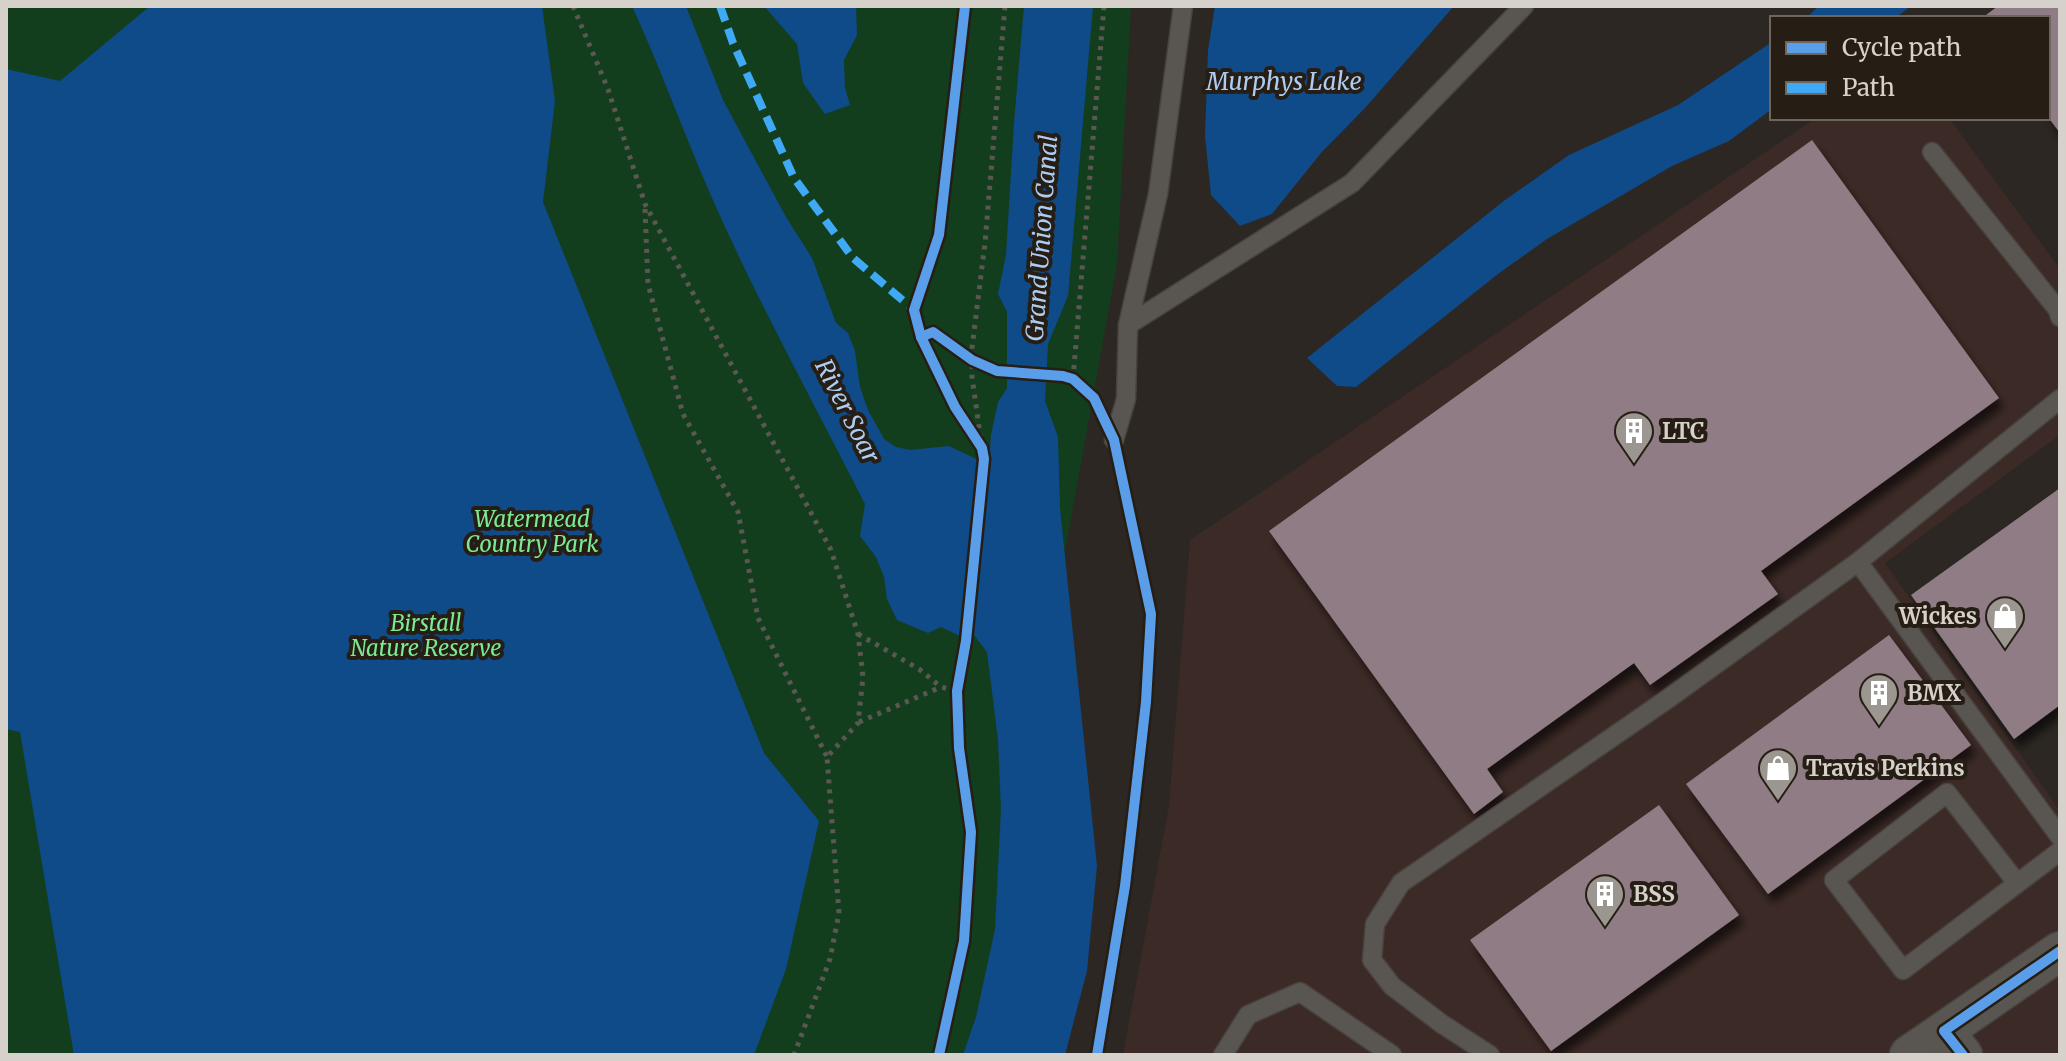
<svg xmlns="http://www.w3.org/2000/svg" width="2066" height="1061" viewBox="0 0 2066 1061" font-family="Merriweather,serif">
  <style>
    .industrial { fill: #3c2a26 }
    .green { fill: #133e1e }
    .water { fill: #0f4a89 }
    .building { fill: #907c85; filter: url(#shadow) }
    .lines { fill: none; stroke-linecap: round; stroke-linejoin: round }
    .lane-casing { stroke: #47423e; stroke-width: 21 }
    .street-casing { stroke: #47423e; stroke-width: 41 }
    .path { stroke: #5b5753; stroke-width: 5; stroke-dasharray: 4 6; stroke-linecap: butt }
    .lane { stroke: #595652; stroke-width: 18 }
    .street { stroke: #595652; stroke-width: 38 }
    .quiet { stroke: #3fa9f5; stroke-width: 8; stroke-dasharray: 16 8; stroke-linecap: butt }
    .cycleway-casing { stroke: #261e14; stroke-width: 15 }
    .cycleway { stroke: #5a9eea; stroke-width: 10 }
    .labels { text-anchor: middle; stroke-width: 8; stroke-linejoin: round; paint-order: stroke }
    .poi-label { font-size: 22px; font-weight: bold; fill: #d7d1cb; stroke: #261e14; text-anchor: start }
    .park-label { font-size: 22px; font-style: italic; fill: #7beb93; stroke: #261e14 }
    .water-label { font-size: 24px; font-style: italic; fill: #adccf2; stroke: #261e14 }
  </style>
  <defs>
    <filter id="shadow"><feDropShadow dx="5" dy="9" stdDeviation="4" flood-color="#0009"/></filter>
  </defs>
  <rect width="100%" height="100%" fill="#2c2722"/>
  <polygon class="industrial" points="1816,118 1949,118 2060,269 2060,435 1885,563 2060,811 2060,1055 1123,1055 1169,805 1190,540"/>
  <polygon class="green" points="6,6 1131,6 1117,264 974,1055 6,1055"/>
  <g class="water">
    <polygon points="150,6 542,6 555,101 543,202 764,753 819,821 786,969 754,1055 74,1055 20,732 6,729 6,69 60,81"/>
    <path d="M632,6h54l37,94 63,117 26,41 24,65 12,10 7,18 5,36 8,23 16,29 12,8 14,3 39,-4 40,19 2,-30 7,-33 9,-14v-76l-9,-18 8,-39 8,-132 10,-117h69l-25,290 -20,48 -3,57 13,36 2,71 37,358 -10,105 -22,84h-102l13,-38 19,-88 6,-120 -3,-69 -11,-88 -13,-17h-16l-17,-8 -13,6 -31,-13 -10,-21 -3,-22 -8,-20 -16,-21 5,-32c-52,-102 -107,-202 -153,-306 -28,-64 -51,-129 -80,-192z"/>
    <polygon points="764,6 856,6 857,35 844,60 845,88 850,105 825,114 803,83 797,44"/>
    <polygon points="1215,6 1454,6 1365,108 1321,153 1272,214 1240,226 1211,195 1205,136 1208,50"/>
    <polygon points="1819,6 1911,6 1895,18 1806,18"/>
    <polygon points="1772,42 1772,109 1729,141 1672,166 1547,239 1498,274 1356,387 1337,386 1307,358 1505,200 1569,155 1678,105"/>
  </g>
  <g class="building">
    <polygon points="1998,6 2060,6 2060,133 2048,117 2048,18 1982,18"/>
    <polygon points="1812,140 1999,398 1761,571 1778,594 1650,685 1634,663 1487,769 1503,792 1474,814 1269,531"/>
    <polygon points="2060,488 2060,705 2014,739 1911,595"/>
    <polygon points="1889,635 1971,745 1768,894 1686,784"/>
    <polygon points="1659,805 1739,915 1551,1051 1470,940"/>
  </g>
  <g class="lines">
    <g class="lane-casing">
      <g id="lane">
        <polyline points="1932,152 2058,310 2060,317"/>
        <polyline points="1128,325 1352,183 1524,6"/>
        <polyline points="1114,440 1126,399 1128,325 1158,194 1183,6"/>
        <polyline points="1858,562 2060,837"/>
        <polyline points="2017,883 1947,793 1834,880 1903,970 2060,851"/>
        <polyline points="1223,1055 1248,1015 1300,992 1392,1055"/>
        <polyline points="1490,1055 1442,1024 1392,986 1372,960 1375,924 1401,883 1669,698 1858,562 2060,399"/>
      </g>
    </g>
    <g class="street-casing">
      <g id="street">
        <polyline points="1909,1055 1944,1031"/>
        <polyline points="1963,1055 1944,1031 2060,951"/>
      </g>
    </g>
    <g class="path">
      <polyline points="573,6 608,89 645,204 831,550 858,634 863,677 858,723 827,757 839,913 830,959 794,1055"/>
      <polyline points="645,209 648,284 683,414 738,512 758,618 827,757"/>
      <polyline points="1073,379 1104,6"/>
      <polyline points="982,448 972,377 972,348 985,243 1005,6"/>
      <polyline points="858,634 919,669 941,687 957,691"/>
      <polyline points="859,722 941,687"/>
    </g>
    <use href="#lane" class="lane"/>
    <use href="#street" class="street"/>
    <polyline class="quiet" points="720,6 733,43 794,178 853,258 914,310"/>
    <g class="cycleway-casing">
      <g id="cycleway">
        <polyline points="921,337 933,332 972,360 997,371 1063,376 1073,379 1094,398 1114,440 1151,614 1146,702 1125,886 1097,1055"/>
        <polyline points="939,1055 964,941 971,832 959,748 957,691 966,641 984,459 982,448 955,407 921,337 914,310 939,235 965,6"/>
        <polyline points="1963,1055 1944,1031 2060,951"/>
      </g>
    </g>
    <use href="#cycleway" class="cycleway"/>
  </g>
  <defs>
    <g id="building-pin" transform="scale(2)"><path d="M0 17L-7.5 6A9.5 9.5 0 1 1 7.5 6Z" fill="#9b9690" stroke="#261e14"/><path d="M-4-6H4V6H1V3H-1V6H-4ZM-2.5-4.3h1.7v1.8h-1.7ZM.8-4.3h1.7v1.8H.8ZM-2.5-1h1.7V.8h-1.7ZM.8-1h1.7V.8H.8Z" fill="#fff"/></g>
    <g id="shop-pin" transform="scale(2)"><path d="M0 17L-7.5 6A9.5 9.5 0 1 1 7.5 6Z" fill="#9b9690" stroke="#261e14"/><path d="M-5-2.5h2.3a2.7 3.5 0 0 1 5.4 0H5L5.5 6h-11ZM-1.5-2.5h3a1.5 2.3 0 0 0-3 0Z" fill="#fff"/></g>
  </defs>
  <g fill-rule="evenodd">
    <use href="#building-pin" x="1634" y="431"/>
    <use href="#shop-pin" x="2005" y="616"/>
    <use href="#building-pin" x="1879" y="693"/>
    <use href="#shop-pin" x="1778" y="768"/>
    <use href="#building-pin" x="1605" y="894"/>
  </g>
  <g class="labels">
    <g class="poi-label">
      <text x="1662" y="439">LTC</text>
      <text x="1977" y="624" text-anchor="end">Wickes</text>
      <text x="1907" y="701">BMX</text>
      <text x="1806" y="776">Travis Perkins</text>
      <text x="1633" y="902">BSS</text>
    </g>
    <g class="park-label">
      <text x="532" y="527">Watermead<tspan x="532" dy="25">Country Park</tspan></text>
      <text x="426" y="631">Birstall<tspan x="426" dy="25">Nature Reserve</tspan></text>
    </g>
    <g class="water-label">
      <text x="1284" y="90">Murphys Lake</text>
      <text transform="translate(1042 238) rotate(-86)" y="8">Grand Union Canal</text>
      <text transform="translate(847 411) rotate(63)" y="8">River Soar</text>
    </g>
  </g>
  <rect width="2066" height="1061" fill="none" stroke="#d7d1cb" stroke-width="16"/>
  <rect x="1770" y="16" width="280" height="104" fill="#261e14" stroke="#6d665d" stroke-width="2"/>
  <rect x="1786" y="42" width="40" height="12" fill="#5a9eea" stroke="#6d665d" stroke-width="2"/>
  <text x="1842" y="56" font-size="24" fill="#d7d1cb">Cycle path</text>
  <rect x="1786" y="82" width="40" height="12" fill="#3fa9f5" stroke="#6d665d" stroke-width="2"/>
  <text x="1842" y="96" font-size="24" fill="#d7d1cb">Path</text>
</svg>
